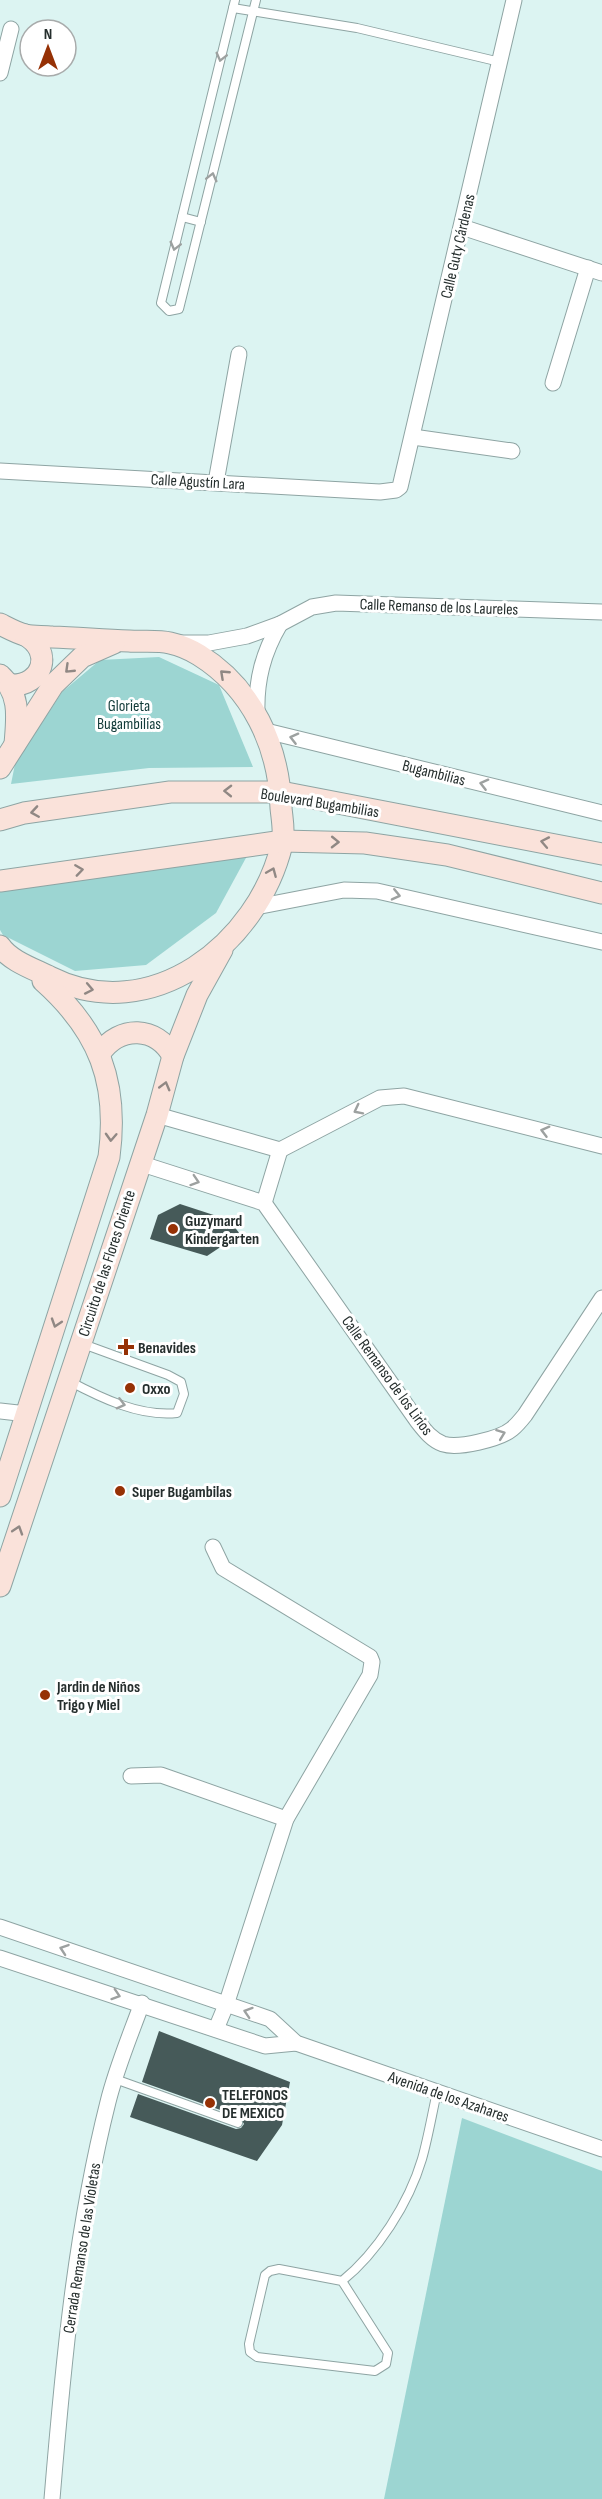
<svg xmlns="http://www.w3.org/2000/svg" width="602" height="2499" viewBox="0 0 602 2499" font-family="'Sofia Sans Condensed',sans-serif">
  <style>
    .green { fill: #9cd5d2 }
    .building { fill: #465a59 }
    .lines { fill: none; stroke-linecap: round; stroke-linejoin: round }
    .lane-casing { stroke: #8ea4a3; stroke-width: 10 }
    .street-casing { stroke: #8ea4a3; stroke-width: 17 }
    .secondary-casing { stroke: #8ea4a3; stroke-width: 23 }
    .lane { stroke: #fff; stroke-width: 8 }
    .street { stroke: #fff; stroke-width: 15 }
    .secondary { stroke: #fae2da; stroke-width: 21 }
    .oneway { stroke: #9da1a0 }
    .oneway2 { stroke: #908884 }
    .poi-dot { fill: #963105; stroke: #fff; stroke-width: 2 }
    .labels { text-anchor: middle; stroke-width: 6; stroke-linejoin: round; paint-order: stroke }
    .street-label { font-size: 16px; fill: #252e2d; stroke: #fff }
    .park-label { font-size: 16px; fill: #113a38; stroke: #fff }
    .poi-label { font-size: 16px; font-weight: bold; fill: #252e2d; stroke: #fff; text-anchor: start }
  </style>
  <rect width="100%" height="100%" fill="#dcf4f2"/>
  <g class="green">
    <polygon points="159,657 219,685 253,767 149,768 11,784 15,764 62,692 100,660"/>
    <polygon points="247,856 216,913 146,965 75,971 3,935 0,930 0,889"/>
    <polygon points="462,2118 602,2171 602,2499 384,2499"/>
  </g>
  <g class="building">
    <polygon points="180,1204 229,1220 240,1234 207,1256 150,1239 158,1215"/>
    <polygon points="159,2031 290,2082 282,2125 257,2161 130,2117 138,2094 236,2129 241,2128 244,2124 240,2117 142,2082"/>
  </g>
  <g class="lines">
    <g class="lane-casing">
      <g id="lane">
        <polyline points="235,0 161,303 169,311 179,309 256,0"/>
        <polyline points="233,8 357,28 500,62"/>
        <polyline points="182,217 201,222"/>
        <path d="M69,1381c32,17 71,36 108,32l7,-19 -3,-12 -13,-7 -85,-31"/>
        <polyline points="115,2079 238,2123"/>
        <path d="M342,2281l46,72 -2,11 -11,7 -118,-14 -7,-5 -1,-8 16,-69 5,-4 9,-2 63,12c35,-28 67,-78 80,-122 6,-21 10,-45 15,-67"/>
      </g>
    </g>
    <g class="street-casing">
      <g id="street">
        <polyline points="0,73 11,29"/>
        <polyline points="462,227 602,273"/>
        <polyline points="553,383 588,268"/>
        <polyline points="413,437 512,451"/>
        <polyline points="0,471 380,492 396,490 400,487 514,0"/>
        <polyline points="216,482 239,354"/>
        <polyline points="180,643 209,643 247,636 280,624 312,607 336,603 602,612"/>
        <path d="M257,713c-1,-33 6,-60 23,-89"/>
        <polyline points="266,731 602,813"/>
        <polyline points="256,907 344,890 377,891 602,942"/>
        <polyline points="157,1115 280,1150 380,1098 404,1096 602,1146"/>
        <path d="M139,1163l125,40 154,219c7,9 14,18 25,22 15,5 57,-5 69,-15 5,-4 9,-9 13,-14l77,-117"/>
        <polyline points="264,1203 280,1150"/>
        <polyline points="0,1411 27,1414"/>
        <polyline points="213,1547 223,1568 370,1657 372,1662 370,1675 286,1819 226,2005 216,2029"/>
        <polyline points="131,1776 161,1775 286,1819"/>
        <polyline points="0,1927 270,2019 296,2043 602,2149"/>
        <polyline points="0,1958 265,2046 296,2043"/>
        <path d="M52,2499c11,-133 23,-266 56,-397 8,-33 22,-66 34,-99"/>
      </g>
    </g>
    <g class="secondary-casing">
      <g id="secondary">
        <path d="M0,624c8,4 17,9 25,11 8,2 18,1 27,2 26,1 51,3 77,4 13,1 28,-1 41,2 9,2 21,7 29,12 53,33 80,91 82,153 1,11 4,25 1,36 -24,100 -131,184 -232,133 -16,-8 -40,-16 -50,-31"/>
        <path d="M0,675c21,19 17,43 15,69"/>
        <path d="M11,685c32,1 43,-34 14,-50"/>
        <polyline points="0,768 53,685 82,657 114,643"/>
        <polyline points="0,820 24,813 170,792 281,792 602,854"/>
        <polyline points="0,881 283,841 365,843 447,855 602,893"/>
        <path d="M100,1053c20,-28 56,-27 73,3"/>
        <path d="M0,1496l109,-339c10,-75 -10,-126 -66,-176"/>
        <polyline points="0,1586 157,1115 173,1056 197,995 222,950"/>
      </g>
    </g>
    <use href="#lane" class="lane"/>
    <use href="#street" class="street"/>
    <use href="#secondary" class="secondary"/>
  </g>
  <defs><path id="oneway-chevron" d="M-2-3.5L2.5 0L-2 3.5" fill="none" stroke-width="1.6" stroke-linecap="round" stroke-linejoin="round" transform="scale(1.5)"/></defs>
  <g class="oneway">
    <use href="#oneway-chevron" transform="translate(221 57) rotate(104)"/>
    <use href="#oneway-chevron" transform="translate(212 177) rotate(-76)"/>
    <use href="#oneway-chevron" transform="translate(175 246) rotate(104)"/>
    <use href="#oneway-chevron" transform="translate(294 738) rotate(-166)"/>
    <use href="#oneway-chevron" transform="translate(484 784) rotate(-166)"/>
    <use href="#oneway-chevron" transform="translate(396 895) rotate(13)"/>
    <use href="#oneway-chevron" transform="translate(358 1110) rotate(153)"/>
    <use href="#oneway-chevron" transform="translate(545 1131) rotate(-165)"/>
    <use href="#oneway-chevron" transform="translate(195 1181) rotate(18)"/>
    <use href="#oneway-chevron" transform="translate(121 1404) rotate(14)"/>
    <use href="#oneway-chevron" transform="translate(501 1434) rotate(-21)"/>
    <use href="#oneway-chevron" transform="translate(64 1949) rotate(-161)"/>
    <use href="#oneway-chevron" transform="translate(116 1995) rotate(18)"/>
    <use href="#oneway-chevron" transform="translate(248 2012) rotate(-162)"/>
  </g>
  <g class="oneway2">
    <use href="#oneway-chevron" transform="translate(69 669) rotate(136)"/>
    <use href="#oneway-chevron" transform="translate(224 674) rotate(-137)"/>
    <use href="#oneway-chevron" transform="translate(228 791) rotate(-179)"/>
    <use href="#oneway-chevron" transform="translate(35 812) rotate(171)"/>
    <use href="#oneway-chevron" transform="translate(335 842) rotate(1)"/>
    <use href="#oneway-chevron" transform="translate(545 842) rotate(-169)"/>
    <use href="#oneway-chevron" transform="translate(79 870) rotate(-8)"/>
    <use href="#oneway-chevron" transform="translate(272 872) rotate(-67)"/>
    <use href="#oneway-chevron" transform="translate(89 989) rotate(11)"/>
    <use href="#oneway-chevron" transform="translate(165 1086) rotate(-75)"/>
    <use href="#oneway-chevron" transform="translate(111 1137) rotate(93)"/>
    <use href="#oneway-chevron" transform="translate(56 1323) rotate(108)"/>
    <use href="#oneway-chevron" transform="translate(18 1530) rotate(-72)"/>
  </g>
  <g class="poi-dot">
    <circle cx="173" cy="1229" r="6"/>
    <path d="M123 1338h6v6h6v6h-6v6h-6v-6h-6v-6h6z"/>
    <circle cx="130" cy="1388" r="6"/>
    <circle cx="120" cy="1491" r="6"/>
    <circle cx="45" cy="1695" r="6"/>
    <circle cx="210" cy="2103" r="6"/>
  </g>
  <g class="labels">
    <g class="street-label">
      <text transform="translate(457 246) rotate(-77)" y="6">Calle Guty Cárdenas</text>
      <text transform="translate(198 481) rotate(3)" y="6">Calle Agustín Lara</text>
      <text transform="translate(439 606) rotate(2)" y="6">Calle Remanso de los Laureles</text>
      <text transform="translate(434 772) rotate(14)" y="6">Bugambilias</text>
      <text transform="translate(320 802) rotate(9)" y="6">Boulevard Bugambilias</text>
      <text transform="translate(106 1263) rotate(-72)" y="6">Circuito de las Flores Oriente</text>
      <text transform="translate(388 1375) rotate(54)" y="6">Calle Remanso de los Lirios</text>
      <text transform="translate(449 2096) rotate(19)" y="6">Avenida de los Azahares</text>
      <text transform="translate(81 2248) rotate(-81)" y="6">Cerrada Remanso de las Violetas</text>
    </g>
    <g class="park-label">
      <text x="129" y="711">Glorieta<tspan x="129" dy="18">Bugambilias</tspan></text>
    </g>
    <g class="poi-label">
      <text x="185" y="1226">Guzymard<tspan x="185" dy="18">Kindergarten</tspan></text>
      <text x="138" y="1353">Benavides</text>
      <text x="142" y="1394">Oxxo</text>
      <text x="132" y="1497">Super Bugambilas</text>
      <text x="57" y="1692">Jardin de Niños<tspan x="57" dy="18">Trigo y Miel</tspan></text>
      <text x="222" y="2100">TELEFONOS<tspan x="222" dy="18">DE MEXICO</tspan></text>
    </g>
  </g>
  <g transform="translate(48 48)"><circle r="28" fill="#ffffff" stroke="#a8abab" stroke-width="1.5"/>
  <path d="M0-4.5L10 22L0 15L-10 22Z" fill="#963105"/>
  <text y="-9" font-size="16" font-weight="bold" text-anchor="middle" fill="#252e2d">N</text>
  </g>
</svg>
